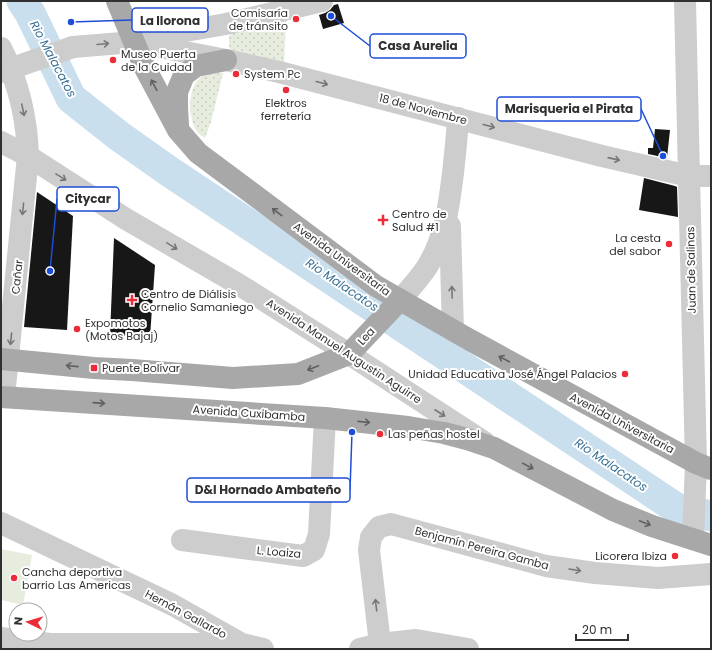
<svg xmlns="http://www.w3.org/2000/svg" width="712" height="650" viewBox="0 0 712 650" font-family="Poppins,sans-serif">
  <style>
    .park { fill: url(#park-dots) }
    .garden { fill: #e6edde }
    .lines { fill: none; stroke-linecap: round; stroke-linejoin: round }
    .river { stroke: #c9dfee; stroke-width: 31 }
    .building { fill: #171717 }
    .minor { stroke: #cdcdcd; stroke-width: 22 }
    .major { stroke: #a8a8a8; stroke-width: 22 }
    .minor-bridge { stroke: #cdcdcd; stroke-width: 22 }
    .oneway { stroke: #777 }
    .oneway2 { stroke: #606060 }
    .poi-dot { fill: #ec2d39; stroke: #fff; stroke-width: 1.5 }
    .labels { text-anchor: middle; stroke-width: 4; stroke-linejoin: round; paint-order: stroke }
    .poi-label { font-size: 11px; fill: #303030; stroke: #fff; text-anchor: start }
    .street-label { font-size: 11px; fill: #303030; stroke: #fff }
    .water-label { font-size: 12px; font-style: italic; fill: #3a7196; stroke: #fff }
    .leader { fill: none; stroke: #1d4ed8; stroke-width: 1.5 }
    .callout-dot { fill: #1d4ed8; stroke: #fff; stroke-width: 1.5 }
    .callout { fill: #fff; stroke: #1d4ed8; stroke-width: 1.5 }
    .callout-label { font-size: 12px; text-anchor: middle; font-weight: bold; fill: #303030 }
  </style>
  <defs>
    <pattern id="park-dots" width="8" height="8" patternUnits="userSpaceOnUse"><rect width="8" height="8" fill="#e6edde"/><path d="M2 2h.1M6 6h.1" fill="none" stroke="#c6ccbf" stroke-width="1.8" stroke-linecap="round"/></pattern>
  </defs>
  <rect width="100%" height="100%" fill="#fff"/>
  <g class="park">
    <polygon points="286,20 284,66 232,53 229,46 229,36 235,32"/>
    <path d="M223,73l-12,49 -6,16c-2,-1 -5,-3 -7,-5 -11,-14 -11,-47 4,-57 5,-4 15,-3 21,-3z"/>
  </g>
  <polygon class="garden" points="1,549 32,555 23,605 1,600"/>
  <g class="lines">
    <polyline class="river" points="22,1 30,13 71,98 119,136 170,172 676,508 711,516"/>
  </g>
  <g class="building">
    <polygon points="338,4 344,23 323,29 319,15 325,13 330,10 334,5"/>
    <polygon points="655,129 670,130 667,158 648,154 648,148 653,148"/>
    <polygon points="644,178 675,186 677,187 678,217 639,210"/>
    <polygon points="37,192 73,216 67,330 24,327"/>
    <polygon points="114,238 155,265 150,337 110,335"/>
  </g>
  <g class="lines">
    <g class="minor">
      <polyline points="685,1 689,176 696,463 693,539"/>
      <polyline points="132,25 146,30 174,33 226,24 322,1"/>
      <polyline points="73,47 134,42 226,60 279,72 602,156 689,176 711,176"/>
      <path d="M1,48c18,35 26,70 27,108l-24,241"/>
      <polyline points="1,142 28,156 126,219 238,284 349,354 484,442"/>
      <polyline points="450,226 453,331"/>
      <path d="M400,300c10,-11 19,-21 27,-33 18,-29 22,-61 26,-94 2,-18 4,-37 5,-55"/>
      <polyline points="1,523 173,605 242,644 263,649"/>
      <polyline points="182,540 303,556 314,550 319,534 325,418"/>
      <polyline points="1,638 50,644 239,644"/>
      <polyline points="360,649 380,644 416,640 468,649"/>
      <polyline points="379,649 380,644 369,550 371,537 379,527 391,524 546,566 595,573 658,578 711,574"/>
    </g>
    <g class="major">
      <polyline points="117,1 144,66 178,130 198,153 376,286 470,340 696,463 711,469"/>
      <polyline points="178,125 177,107 177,92 184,75 196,66 226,60"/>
      <polyline points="1,359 94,368 132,370 233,378 298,374 349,354 400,300"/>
      <polyline points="1,397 325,418 408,427 444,433 467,439 494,448 613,510 652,526 711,545"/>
    </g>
    <polyline class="minor-bridge" points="1,72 73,47"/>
  </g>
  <defs><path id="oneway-shaft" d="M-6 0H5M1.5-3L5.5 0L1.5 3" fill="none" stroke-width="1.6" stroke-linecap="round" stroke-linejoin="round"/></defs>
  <g class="oneway">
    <use href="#oneway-shaft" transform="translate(103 44) rotate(-5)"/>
    <use href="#oneway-shaft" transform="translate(322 83) rotate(15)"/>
    <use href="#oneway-shaft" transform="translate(23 110) rotate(78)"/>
    <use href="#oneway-shaft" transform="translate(489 126) rotate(15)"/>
    <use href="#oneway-shaft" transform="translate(614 159) rotate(13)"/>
    <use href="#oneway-shaft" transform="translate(61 177) rotate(32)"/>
    <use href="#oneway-shaft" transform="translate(23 209) rotate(96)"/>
    <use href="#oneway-shaft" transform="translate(172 246) rotate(31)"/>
    <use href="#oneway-shaft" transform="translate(452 292) rotate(-92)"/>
    <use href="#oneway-shaft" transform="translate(11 339) rotate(96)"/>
    <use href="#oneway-shaft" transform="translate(440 413) rotate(33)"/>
    <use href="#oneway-shaft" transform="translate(575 570) rotate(9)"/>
    <use href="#oneway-shaft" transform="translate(376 605) rotate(-97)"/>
  </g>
  <g class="oneway2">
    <use href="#oneway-shaft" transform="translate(154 85) rotate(-118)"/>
    <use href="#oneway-shaft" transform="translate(277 212) rotate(-143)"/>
    <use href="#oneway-shaft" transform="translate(504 359) rotate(-152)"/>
    <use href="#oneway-shaft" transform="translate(72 366) rotate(-174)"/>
    <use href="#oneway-shaft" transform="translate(313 368) rotate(159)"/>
    <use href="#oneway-shaft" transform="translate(99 403) rotate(4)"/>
    <use href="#oneway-shaft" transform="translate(364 422) rotate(6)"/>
    <use href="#oneway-shaft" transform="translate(528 466) rotate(28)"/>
    <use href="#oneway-shaft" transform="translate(645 523) rotate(22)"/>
  </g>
  <g class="poi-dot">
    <circle cx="296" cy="19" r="4"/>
    <circle cx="113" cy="60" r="4"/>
    <circle cx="236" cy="74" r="4"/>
    <circle cx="286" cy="90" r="4"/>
    <path d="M381 214h4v4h4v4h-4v4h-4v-4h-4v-4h4z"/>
    <circle cx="669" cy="244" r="4"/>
    <path d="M130 294h4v4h4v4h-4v4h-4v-4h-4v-4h4z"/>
    <circle cx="77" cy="329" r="4"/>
    <rect x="90" y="364" width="8" height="8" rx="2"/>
    <circle cx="625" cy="374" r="4"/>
    <circle cx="380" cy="434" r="4"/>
    <circle cx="675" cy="556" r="4"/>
    <circle cx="14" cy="578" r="4"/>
  </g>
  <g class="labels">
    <g class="poi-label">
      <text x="288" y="17" text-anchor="end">Comisaría<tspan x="288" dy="13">de tránsito</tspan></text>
      <text x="121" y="58">Museo Puerta<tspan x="121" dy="13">de la Cuidad</tspan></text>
      <text x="244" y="78">System Pc</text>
      <text x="286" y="107" text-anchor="middle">Elektros<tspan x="286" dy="13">ferretería</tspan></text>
      <text x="392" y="218">Centro de<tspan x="392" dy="13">Salud #1</tspan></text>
      <text x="661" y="242" text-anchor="end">La cesta<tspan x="661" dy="13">del sabor</tspan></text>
      <text x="141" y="298">Centro de Diálisis<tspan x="141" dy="13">Cornelio Samaniego</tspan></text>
      <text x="85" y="327">Expomotos<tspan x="85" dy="13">(Motos Bajaj)</tspan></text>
      <text x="102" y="372">Puente Bolívar</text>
      <text x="617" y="378" text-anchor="end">Unidad Educativa José Ángel Palacios</text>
      <text x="388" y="438">Las peñas hostel</text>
      <text x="667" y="560" text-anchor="end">Licorera Ibiza</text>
      <text x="22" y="576">Cancha deportiva<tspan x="22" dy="13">barrio Las Americas</tspan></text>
    </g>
    <g class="street-label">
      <text transform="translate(423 109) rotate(15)" y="4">18 de Noviembre</text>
      <text transform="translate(342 259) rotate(36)" y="4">Avenida Universitaria</text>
      <text transform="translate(691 270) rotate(-91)" y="4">Juan de Salinas</text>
      <text transform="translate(17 277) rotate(-84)" y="4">Cañar</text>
      <text transform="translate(366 336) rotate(-47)" y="4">Lea</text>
      <text transform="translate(344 351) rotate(33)" y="4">Avenida Manuel Augustin Aguirre</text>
      <text transform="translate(249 413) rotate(4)" y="4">Avenida Cuxibamba</text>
      <text transform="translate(622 423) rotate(28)" y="4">Avenida Universitaria</text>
      <text transform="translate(482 548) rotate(15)" y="4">Benjamín Pereira Gamba</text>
      <text transform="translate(279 552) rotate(5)" y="4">L. Loaiza</text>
      <text transform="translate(186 614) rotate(28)" y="4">Hernán Gallardo</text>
    </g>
    <g class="water-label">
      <text transform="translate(53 59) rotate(62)" y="4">Rio Malacatos</text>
      <text transform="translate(342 285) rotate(34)" y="4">Rio Malacatos</text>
      <text transform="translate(611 465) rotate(34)" y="4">Rio Malacatos</text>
    </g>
  </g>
  <path class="leader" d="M71 22L132 20M331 16L370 46M663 156L641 109M50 271L57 199M352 432L350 490"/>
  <g class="callout-dot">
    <circle cx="71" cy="22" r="4"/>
    <circle cx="331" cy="16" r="4"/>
    <circle cx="663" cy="156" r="4"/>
    <circle cx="50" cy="271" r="4"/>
    <circle cx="352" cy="432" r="4"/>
  </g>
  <g class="callout">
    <rect x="132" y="8" width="76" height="24" rx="4"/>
    <rect x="370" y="34" width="96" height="24" rx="4"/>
    <rect x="497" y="97" width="144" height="24" rx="4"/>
    <rect x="57" y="187" width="62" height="24" rx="4"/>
    <rect x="187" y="478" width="163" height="24" rx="4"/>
  </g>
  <g class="callout-label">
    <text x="170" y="25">La llorona</text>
    <text x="418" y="50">Casa Aurelia</text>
    <text x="569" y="113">Marisqueria el Pirata</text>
    <text x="88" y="203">Citycar</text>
    <text x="268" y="494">D&amp;I Hornado Ambateño</text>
  </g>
  <rect width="712" height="650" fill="none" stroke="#303030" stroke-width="4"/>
  <g transform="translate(28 622) rotate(275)"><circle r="19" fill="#ffffff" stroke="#acacac"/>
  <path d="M0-3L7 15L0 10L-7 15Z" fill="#ec2d39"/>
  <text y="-6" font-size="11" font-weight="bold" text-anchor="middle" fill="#303030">N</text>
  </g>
  <path d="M576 634v6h52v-6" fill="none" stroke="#303030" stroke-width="2"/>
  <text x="582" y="634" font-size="12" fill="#303030" stroke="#ffffff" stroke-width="3" paint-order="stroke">20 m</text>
</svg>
